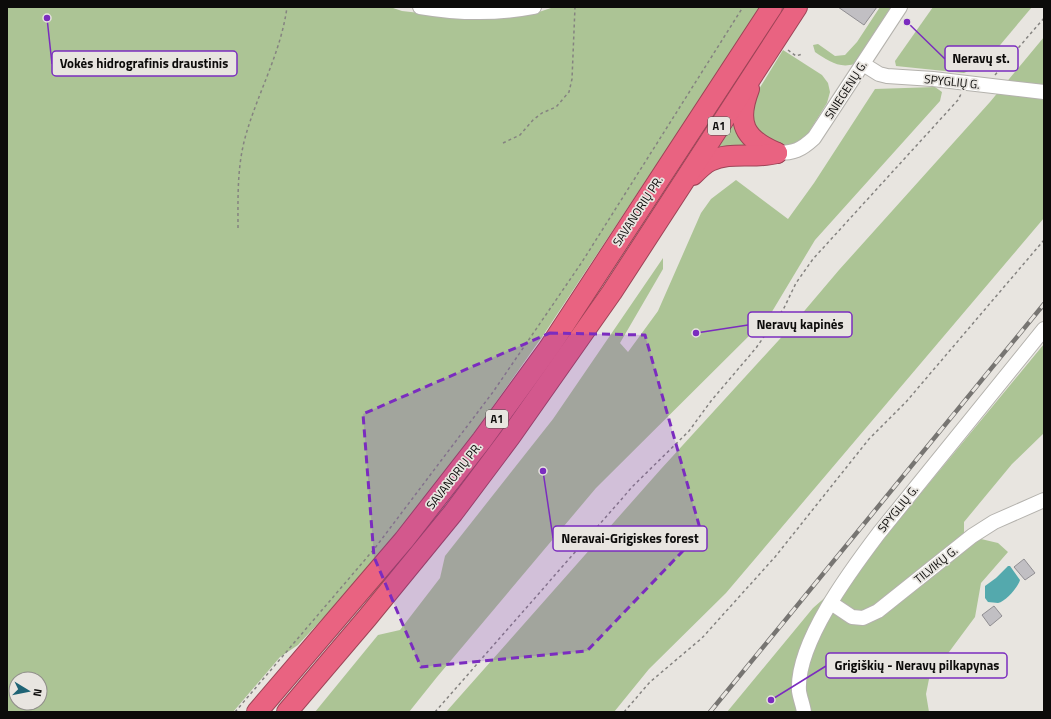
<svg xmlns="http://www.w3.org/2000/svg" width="1051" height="719" viewBox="0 0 1051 719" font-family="'Titillium Web',sans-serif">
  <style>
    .green { fill: #acc495; fill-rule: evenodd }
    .water { fill: #54a9ad }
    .building { fill: #c1bfc3; stroke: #908e92 }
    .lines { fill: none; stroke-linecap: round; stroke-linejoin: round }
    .minor-casing { stroke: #b4b2ad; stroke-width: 16 }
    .highway-casing { stroke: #9c4457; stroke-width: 22 }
    .path { stroke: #858380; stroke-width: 1.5; stroke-dasharray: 3 3; stroke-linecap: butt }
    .minor { stroke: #fff; stroke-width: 14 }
    .highway { stroke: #e96381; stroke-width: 20 }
    .rail-casing { stroke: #777572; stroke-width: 4.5 }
    .rail { stroke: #e8e5e0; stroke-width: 3; stroke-dasharray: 9; stroke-linecap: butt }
    .marked { fill: #7b2cbf; fill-opacity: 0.2; stroke: #7b2cbf; stroke-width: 3; stroke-dasharray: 8 5; stroke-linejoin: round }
    .labels { text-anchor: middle; stroke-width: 3.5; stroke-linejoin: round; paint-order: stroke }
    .shield { fill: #e8e5e0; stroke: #4e4c4a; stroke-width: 1 }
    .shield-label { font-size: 11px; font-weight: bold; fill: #0c0b0a }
    .street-label { font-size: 12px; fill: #0c0b0a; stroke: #e8e5e0 }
    .leader { fill: none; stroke: #7b2cbf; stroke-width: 1.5 }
    .callout-dot { fill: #7b2cbf; stroke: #e8e5e0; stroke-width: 1.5 }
    .callout { fill: #e8e5e0; stroke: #7b2cbf; stroke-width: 1.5 }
    .callout-label { font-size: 13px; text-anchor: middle; font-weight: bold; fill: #0c0b0a }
  </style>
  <rect width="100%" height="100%" fill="#e8e5e0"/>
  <g class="green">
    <path d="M7,7h383l12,4 44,5h74l19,-4 15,-5h207l-219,330 -95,134 -38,47 -84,98 -27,29 -18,12 -47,55h-226zM16,679h24v24h-24z"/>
    <path d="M880,7h11l-37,57c-15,5 -27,-4 -39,-12l-2,-7 5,-1 17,12 10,-1 12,-13z"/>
    <polygon points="933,7 1032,7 985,63 964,73 896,66 895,61"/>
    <polygon points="1044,37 1044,218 726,593 649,669 614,712 446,712 661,469 789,329 839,270 990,102"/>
    <polygon points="783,50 822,75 828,83 830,92 827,103 804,140 789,146 773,146 749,129 751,102"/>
    <polygon points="935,87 942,92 940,101 815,240 770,315 596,488 437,677 409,712 315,712 378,635 400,630 440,578 445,556 553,419 663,258 663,269 620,343 628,352 658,311 701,213 711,199 736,180 788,219 814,183 875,89"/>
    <polygon points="737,120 752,146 714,154"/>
    <polygon points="1044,344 1044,433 1012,464 964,522 964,535 998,543 1008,552 981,583 975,617 929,679 926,694 929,712 727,712 813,608 860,567"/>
  </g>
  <path class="water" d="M1008,566h2l10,14c-2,7 -14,21 -22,23 -3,0 -7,-1 -10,-1l-3,-4v-12l11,-8z"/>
  <g class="building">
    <polygon points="838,7 877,7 864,25"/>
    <polygon points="1024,559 1035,573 1025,580 1014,567"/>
    <polygon points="994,606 1002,616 990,626 982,615"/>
  </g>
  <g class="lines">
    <g class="minor-casing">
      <g id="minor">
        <path d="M420,7c36,6 78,7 114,0"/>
        <polyline points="863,64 879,74 887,76 933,79 1044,92"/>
        <path d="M777,153c17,0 24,-3 37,-15l86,-131"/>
        <polyline points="831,603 852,617 863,618 878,611 972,536 994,522 1044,500"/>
        <path d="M804,712c-1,-7 -4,-14 -5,-21 -3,-48 52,-121 80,-158l165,-204"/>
      </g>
    </g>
    <g class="highway-casing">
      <g id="highway">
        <path d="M749,89c-13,34 -5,50 28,64"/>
        <path d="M693,175c5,-5 11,-11 17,-14 20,-10 45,-2 67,-8"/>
        <polyline points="257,712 404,540 482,440 549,348 772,7"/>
        <polyline points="287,712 367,618 453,513 510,437 612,292 797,7"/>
      </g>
    </g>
    <g class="path">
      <polyline points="788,50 796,56 802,54"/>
      <polyline points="995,75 1044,18"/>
      <polyline points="503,143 520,135 533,120 542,113 556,107 569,92 572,79 575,7"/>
      <path d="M238,228c0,-30 -1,-60 7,-90 12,-44 36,-85 42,-131"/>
      <polyline points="235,712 375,548 493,392 582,262 743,7"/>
      <polyline points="435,712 633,486 689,431 711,401 756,348 784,308 796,283 813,259 958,100 961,94"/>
      <polyline points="624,712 650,682 702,638 775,557 869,439 906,402 1044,240"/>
    </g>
    <use href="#minor" class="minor"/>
    <use href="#highway" class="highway"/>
    <g class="rail-casing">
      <polyline id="rail" points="710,712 1044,304"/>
    </g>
    <use href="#rail" class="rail"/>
  </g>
  <path class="marked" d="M550,333l95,2 56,197 -114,119 -166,16 -47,-110 -11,-143z"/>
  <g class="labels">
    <g class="shield">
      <rect x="708" y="117" width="22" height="18" rx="3"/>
      <rect x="486" y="410" width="22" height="18" rx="3"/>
    </g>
    <g class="shield-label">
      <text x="719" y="130">A1</text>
      <text x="497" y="423">A1</text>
    </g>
    <g class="street-label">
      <text transform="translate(952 82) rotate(6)" y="4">SPYGLIŲ G.</text>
      <text transform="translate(846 90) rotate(-57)" y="4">SNIEGENŲ G.</text>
      <text transform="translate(638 211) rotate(-57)" y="4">SAVANORIŲ PR.</text>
      <text transform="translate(454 476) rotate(-52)" y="4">SAVANORIŲ PR.</text>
      <text transform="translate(898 509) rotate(-51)" y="4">SPYGLIŲ G.</text>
      <text transform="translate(936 565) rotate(-39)" y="4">TILVIKŲ G.</text>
    </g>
  </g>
  <path class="leader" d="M907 22L945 59M47 18L52 64M696 333L748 325M543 471L553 538M771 700L826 666"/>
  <g class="callout-dot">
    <circle cx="907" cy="22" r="4"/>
    <circle cx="47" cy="18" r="4"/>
    <circle cx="696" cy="333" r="4"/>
    <circle cx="543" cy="471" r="4"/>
    <circle cx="771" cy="700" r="4"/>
  </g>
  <g class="callout">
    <rect x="945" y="46" width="73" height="25" rx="4"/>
    <rect x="52" y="51" width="185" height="25" rx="4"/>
    <rect x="748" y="312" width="104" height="25" rx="4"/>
    <rect x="553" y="526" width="154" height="25" rx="4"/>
    <rect x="826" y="653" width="181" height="25" rx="4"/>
  </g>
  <g class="callout-label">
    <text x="981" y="63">Neravų st.</text>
    <text x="144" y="68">Vokės hidrografinis draustinis</text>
    <text x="800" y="329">Neravų kapinės</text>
    <text x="630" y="543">Neravai-Grigiskes forest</text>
    <text x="917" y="670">Grigiškių - Neravų pilkapynas</text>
  </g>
  <rect width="1051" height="719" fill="none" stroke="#0c0b0a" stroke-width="16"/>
  <g transform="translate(28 691) rotate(100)"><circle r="19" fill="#e8e5e0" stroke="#908e8a"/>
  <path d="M0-3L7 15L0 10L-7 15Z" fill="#1e6374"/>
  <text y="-6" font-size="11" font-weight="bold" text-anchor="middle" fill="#0c0b0a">N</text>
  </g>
</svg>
